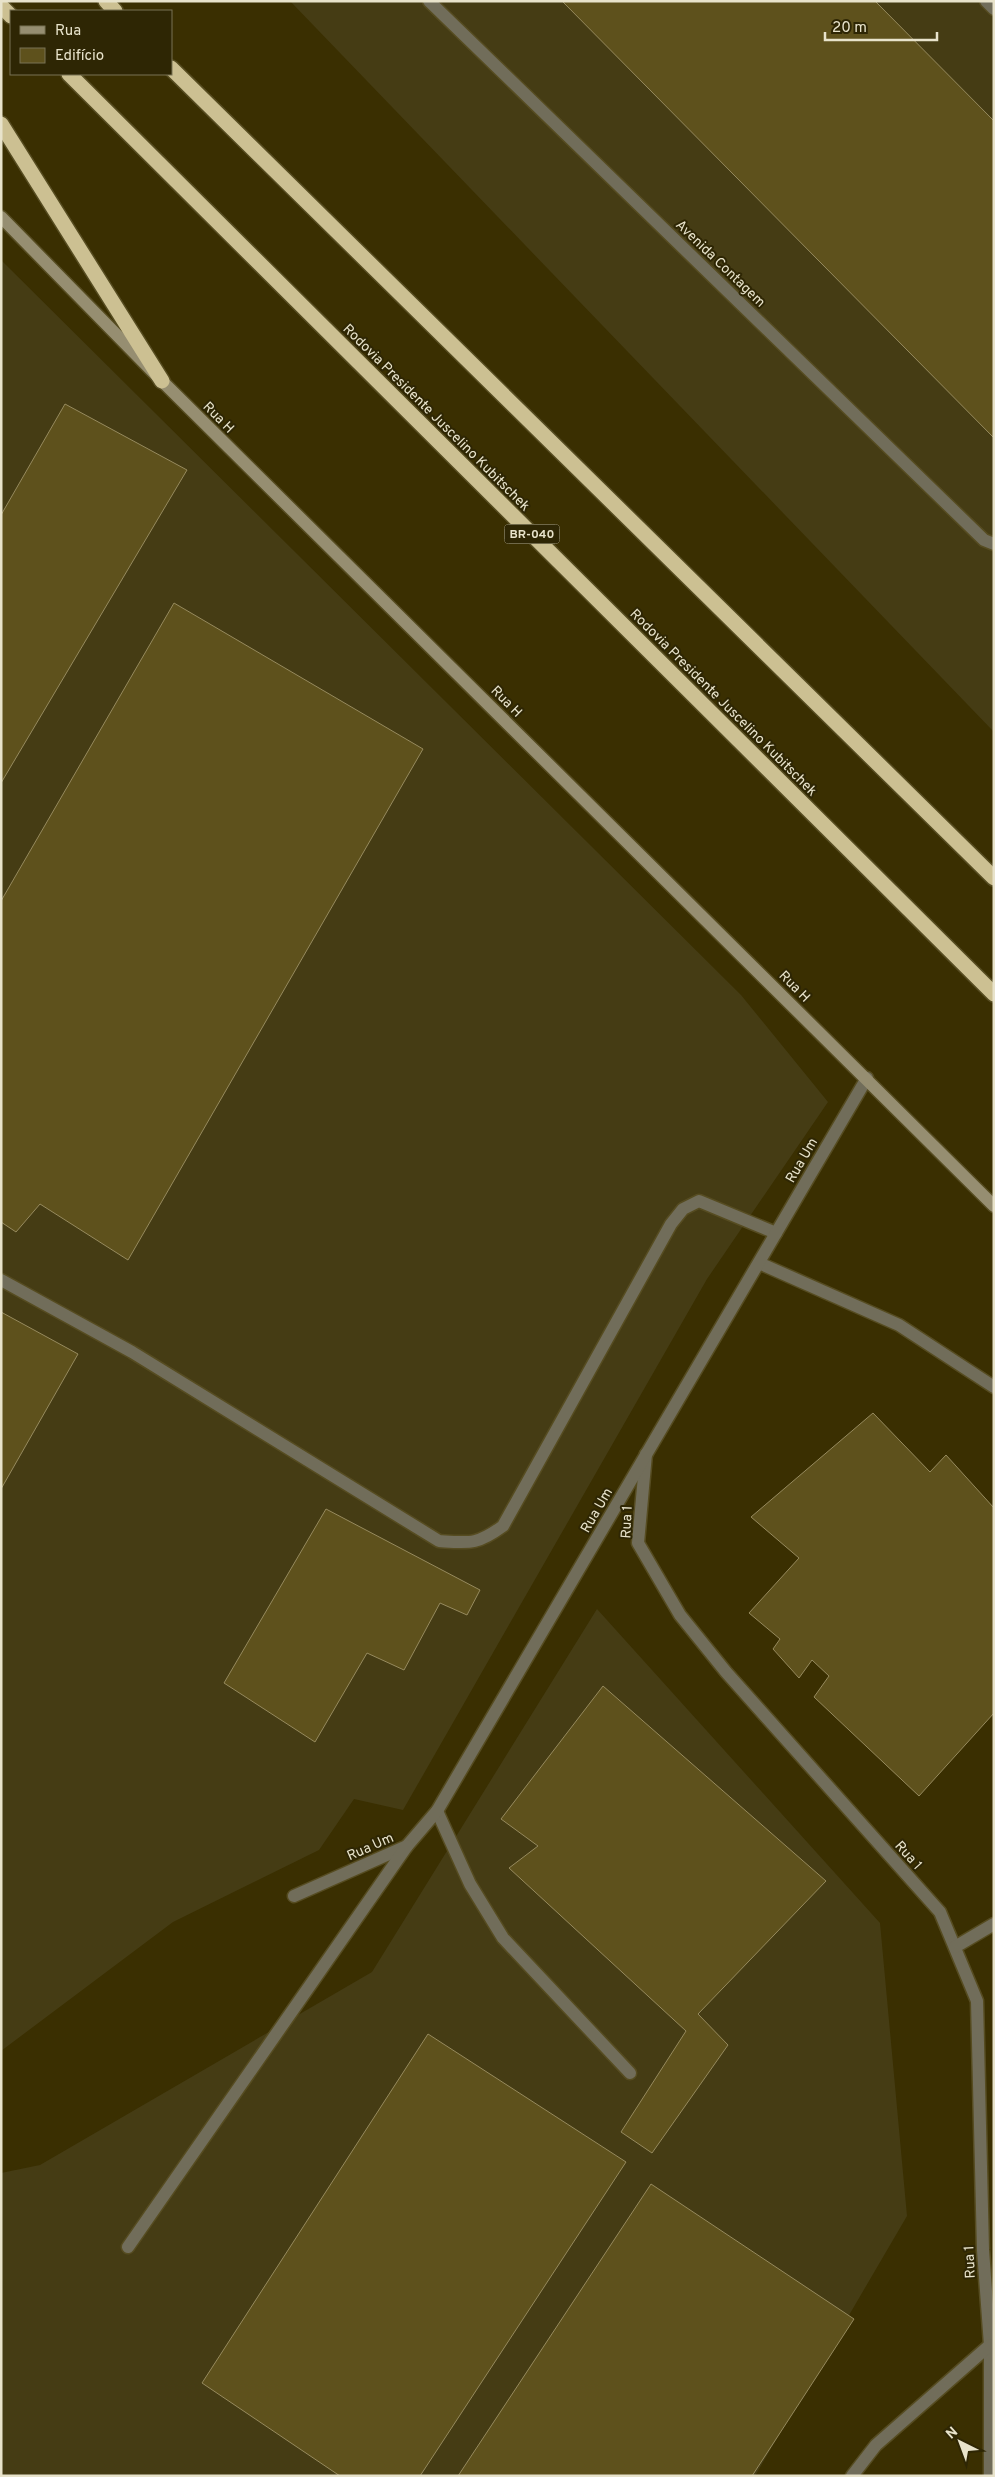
<svg xmlns="http://www.w3.org/2000/svg" width="995" height="2477" viewBox="0 0 995 2477" font-family="Overpass,sans-serif">
  <style>
    .built { fill: #453c14 }
    .building { fill: #5e511c; stroke: #968a5e }
    .lines { fill: none; stroke-linecap: round; stroke-linejoin: round }
    .lane-casing { stroke: #564c21; stroke-width: 15 }
    .secondary-casing { stroke: #564c21; stroke-width: 15 }
    .highway-casing { stroke: #564c21; stroke-width: 18 }
    .lane { stroke: #716d5a; stroke-width: 12 }
    .secondary { stroke: #968e71; stroke-width: 12 }
    .highway { stroke: #ccc092; stroke-width: 15 }
    .labels { text-anchor: middle; stroke-width: 4; stroke-linejoin: round; paint-order: stroke }
    .shield { fill: #2e2604; stroke: #b0aa8f; stroke-width: 1 }
    .shield-label { font-size: 12px; font-weight: bold; fill: #e8e3cb }
    .street-label { font-size: 14px; fill: #e8e3cb; stroke: #2e2604 }
  </style>
  <rect width="100%" height="100%" fill="#3a2f01"/>
  <g class="built">
    <polygon points="290,1 994,1 994,732"/>
    <polygon points="1,260 741,995 828,1102 707,1279 403,1810 354,1799 319,1850 173,1922 1,2051"/>
    <polygon points="597,1609 880,1923 907,2216 755,2476 1,2476 1,2173 40,2165 372,1972"/>
  </g>
  <g class="building">
    <polygon points="562,1 875,1 994,121 994,438"/>
    <polygon points="65,404 187,470 1,783 1,515"/>
    <polygon points="174,603 423,749 128,1260 40,1204 16,1232 1,1222 1,901"/>
    <polygon points="1,1312 78,1354 1,1489"/>
    <polygon points="873,1413 930,1472 946,1455 994,1508 994,1713 919,1796 814,1697 829,1676 812,1660 799,1678 773,1649 780,1639 749,1613 799,1558 751,1517"/>
    <polygon points="326,1509 480,1590 467,1615 440,1603 404,1670 367,1653 315,1742 224,1683"/>
    <polygon points="603,1686 826,1881 698,2014 728,2045 652,2153 621,2132 686,2031 509,1868 538,1846 501,1819"/>
    <polygon points="428,2034 626,2162 420,2476 340,2476 202,2383"/>
    <polygon points="651,2184 854,2319 752,2476 458,2476"/>
  </g>
  <g class="lines">
    <g class="lane-casing">
      <g id="lane">
        <polyline points="429,1 984,540 994,544"/>
        <polyline points="986,1 994,9"/>
        <polyline points="759,1263 899,1325 994,1387"/>
        <path d="M1,1280l131,72 307,189c31,2 38,4 64,-15l168,-302 12,-15 16,-8 77,32"/>
        <polyline points="646,1454 638,1543 680,1615 726,1672 940,1912 977,2001 983,2250 990,2345 990,2476"/>
        <polyline points="437,1811 470,1884 503,1938 630,2073"/>
        <polyline points="294,1896 407,1846 437,1811 867,1078"/>
        <polyline points="955,1947 994,1924"/>
        <polyline points="128,2247 407,1846"/>
        <polyline points="852,2476 876,2445 990,2345"/>
      </g>
    </g>
    <g class="secondary-casing">
      <polyline id="secondary" points="1,217 162,381 994,1206"/>
    </g>
    <g class="highway-casing">
      <g id="highway">
        <polyline points="106,1 115,11"/>
        <polyline points="1,6 11,16"/>
        <polyline points="171,68 994,878"/>
        <polyline points="69,74 994,994"/>
        <polyline points="1,124 162,381"/>
      </g>
    </g>
    <use href="#lane" class="lane"/>
    <use href="#secondary" class="secondary"/>
    <use href="#highway" class="highway"/>
  </g>
  <g class="labels">
    <rect class="shield" x="504.5" y="524.5" width="55" height="19" rx="4"/>
    <g class="shield-label">
      <text x="532" y="538">BR-040</text>
    </g>
    <g class="street-label">
      <text transform="translate(721 263) rotate(44)" y="5">Avenida Contagem</text>
      <text transform="translate(219 417) rotate(45)" y="5">Rua H</text>
      <text transform="translate(437 417) rotate(45)" y="5">Rodovia Presidente Juscelino Kubitschek</text>
      <text transform="translate(507 701) rotate(45)" y="5">Rua H</text>
      <text transform="translate(724 702) rotate(45)" y="5">Rodovia Presidente Juscelino Kubitschek</text>
      <text transform="translate(795 986) rotate(45)" y="5">Rua H</text>
      <text transform="translate(801 1160) rotate(-60)" y="5">Rua Um</text>
      <text transform="translate(596 1510) rotate(-60)" y="5">Rua Um</text>
      <text transform="translate(626 1522) rotate(-87)" y="5">Rua 1</text>
      <text transform="translate(370 1846) rotate(-24)" y="5">Rua Um</text>
      <text transform="translate(909 1855) rotate(48)" y="5">Rua 1</text>
      <text transform="translate(969 2262) rotate(-93)" y="5">Rua 1</text>
    </g>
  </g>
  <rect width="995" height="2477" fill="none" stroke="#e8e3cb" stroke-width="5"/>
  <rect x="10" y="10" width="162" height="65" fill="#2e2604" stroke="#787254"/>
  <rect x="20" y="26" width="25" height="8" fill="#968e71" stroke="#787254"/>
  <text x="55" y="35" font-size="15" fill="#e8e3cb">Rua</text>
  <rect x="20" y="48" width="25" height="15" fill="#5e511c" stroke="#787254"/>
  <text x="55" y="60" font-size="15" fill="#e8e3cb">Edifício</text>
  <g transform="translate(960 2442) rotate(318)" stroke="#2e2604" stroke-width="4" paint-order="stroke">
  <path d="M0-4L9 19L0 12L-9 19Z" fill="#e8e3cb"/>
  <text y="-8" font-size="14" font-weight="bold" text-anchor="middle" fill="#e8e3cb">N</text>
  </g>
  <path d="M825 32v8h112v-8" fill="none" stroke="#e8e3cb" stroke-width="2.5"/>
  <text x="832" y="32" font-size="15" fill="#e8e3cb" stroke="#2e2604" stroke-width="4" paint-order="stroke">20 m</text>
</svg>
